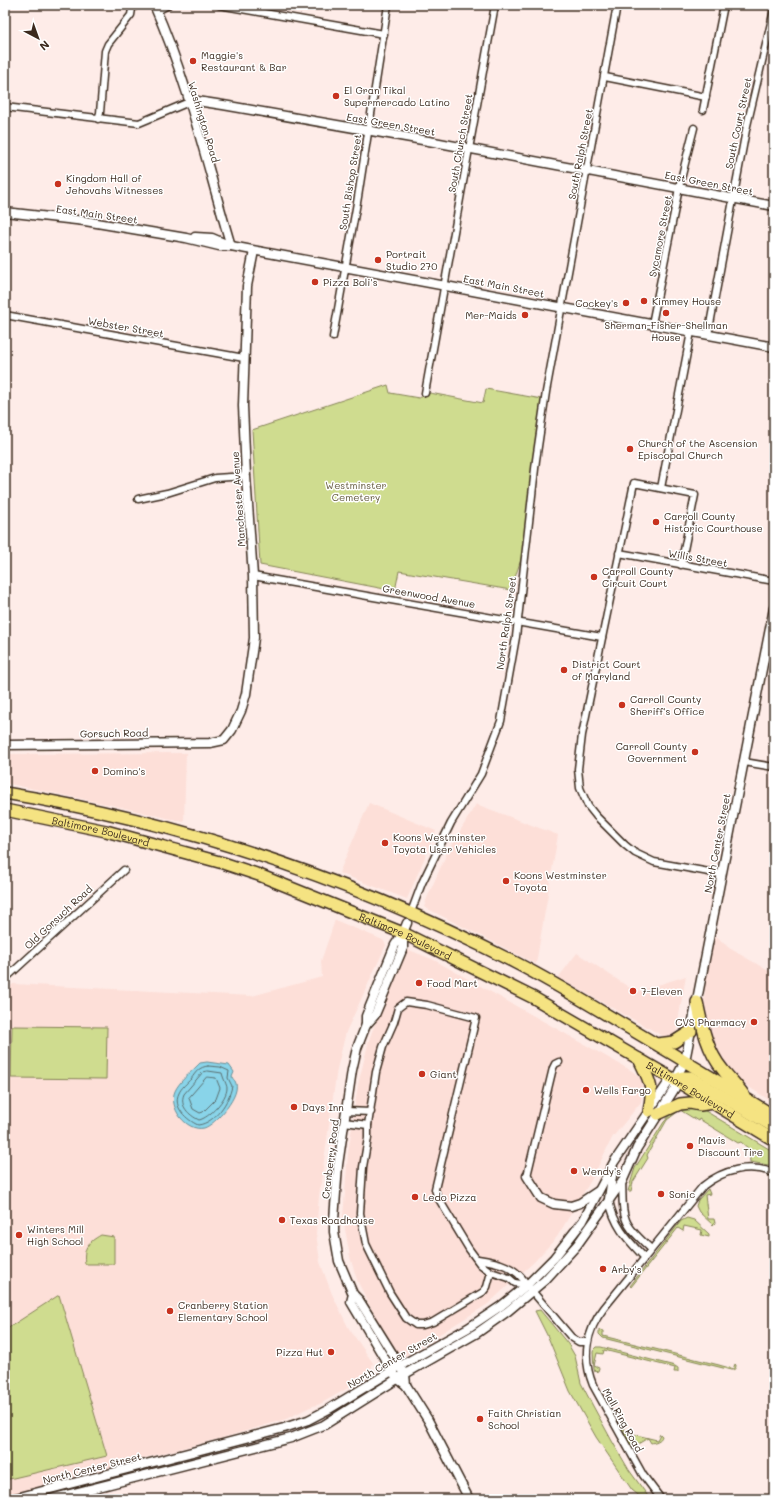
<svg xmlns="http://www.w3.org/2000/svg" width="779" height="1504" viewBox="0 0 779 1504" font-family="Mali,sans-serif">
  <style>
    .built { fill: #fddfd8 }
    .green { fill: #cfdc8f; stroke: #858356 }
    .water { fill: #89d4e9; stroke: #6a9098 }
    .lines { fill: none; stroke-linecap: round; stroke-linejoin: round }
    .shore { stroke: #5a6e6f; stroke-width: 1 }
    .street-casing { stroke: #3b2a1e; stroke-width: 9 }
    .secondary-casing { stroke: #3b2a1e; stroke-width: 11 }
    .highway-casing { stroke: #3b2a1e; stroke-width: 14 }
    .street { stroke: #fff; stroke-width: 6 }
    .secondary { stroke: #fff; stroke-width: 8 }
    .highway { stroke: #f5e382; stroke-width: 11 }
    .poi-dot { fill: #c8321e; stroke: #fff; stroke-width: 1.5 }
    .labels { text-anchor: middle; stroke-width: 3; stroke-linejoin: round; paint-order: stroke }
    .poi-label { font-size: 10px; fill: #3b2a1e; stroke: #fff; text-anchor: start }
    .street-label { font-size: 10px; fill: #3b2a1e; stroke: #fff }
    .park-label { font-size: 10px; fill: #60563a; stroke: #fff }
  </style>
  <rect width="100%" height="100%" fill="#feece8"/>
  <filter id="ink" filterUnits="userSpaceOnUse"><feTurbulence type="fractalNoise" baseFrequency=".025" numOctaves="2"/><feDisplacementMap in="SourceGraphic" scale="8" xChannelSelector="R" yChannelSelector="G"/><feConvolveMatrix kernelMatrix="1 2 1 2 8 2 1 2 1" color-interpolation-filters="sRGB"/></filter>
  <g filter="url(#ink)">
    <g class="built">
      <polygon points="186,753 184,822 111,805 5,783 5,754"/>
      <polygon points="369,803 436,831 407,899 339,873"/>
      <polygon points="476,804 558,835 536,964 424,907 427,898 446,855"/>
      <polygon points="335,920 383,940 386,945 346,1032 337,1069 319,1196 316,1233 320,1262 332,1294 348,1327 373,1363 369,1376 320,1404 310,1407 286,1419 222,1438 120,1464 5,1496 5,992 13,984 252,996 322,977 321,961"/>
      <polygon points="712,932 729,948 774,974 774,1103 736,1079 722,1066 705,1029 704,1003 707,949"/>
      <polygon points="409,950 434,960 632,1071 641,1078 643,1089 641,1102 612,1138 593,1177 557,1237 534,1262 488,1304 401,1358 374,1314 357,1280 350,1257 343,1218 348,1154 358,1085 369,1040 398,962 404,951"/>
      <polygon points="577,953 636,992 686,976 676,1032 671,1036 665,1037 558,978"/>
    </g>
    <g class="green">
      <polygon points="388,385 390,393 419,398 430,393 483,403 486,389 542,399 522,556 511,590 399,571 395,591 260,565 252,430"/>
      <polygon points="12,1026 107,1027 106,1079 11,1078"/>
      <polygon points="682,1108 702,1109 774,1152 774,1166 750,1162 749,1149 741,1142 738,1143 699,1119 698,1121 680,1110 667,1120 647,1155 648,1158 633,1182 631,1191 628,1191 635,1168 664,1122 673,1112"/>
      <polygon points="708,1189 710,1194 705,1195 708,1219 714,1219 715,1223 713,1225 699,1212 696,1206 698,1200"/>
      <polygon points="687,1218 694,1220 709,1234 709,1237 701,1235 702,1230 684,1226 683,1231 678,1228 631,1287 630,1286 681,1221"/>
      <path d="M101,1235l13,2v27h-29c-2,-16 2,-21 16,-29z"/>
      <polygon points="59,1295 107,1456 5,1480 5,1330"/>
      <polygon points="540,1310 568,1344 575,1356 581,1383 593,1406 612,1441 629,1470 650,1499 643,1499 632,1490 596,1437 570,1391 548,1337 535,1311"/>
      <path d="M599,1330l4,1v5l116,29 14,4 2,-5 1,1c0,3 -1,5 -5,5l-128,-32 -4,-4z"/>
      <polygon points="597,1347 601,1347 675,1366 678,1368 678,1372 674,1372 675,1368 604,1350 603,1354 597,1353 594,1366 599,1368 598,1371 595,1372 594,1369 593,1352 594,1350"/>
      <path d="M621,1425l4,1 -1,6 33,8 3,-6 2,2c-1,5 -7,6 -11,7l-3,-5 -17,10 -11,-21z"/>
    </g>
    <path class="water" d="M207,1062l22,3 5,7 -2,5c1,2 2,3 3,4 8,13 -20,44 -31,47 -18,4 -36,-21 -29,-37 4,-9 15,-18 22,-25l3,-3z"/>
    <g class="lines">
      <g class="shore">
        <path d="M208,1066l12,1 9,4 -1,7 4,8c-3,16 -17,37 -34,39 -11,-5 -26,-18 -19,-32 2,-5 8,-10 12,-14 5,-7 8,-12 17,-13z"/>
        <path d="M208,1071l14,2c1,5 5,12 5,15 0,11 -18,30 -28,32 -10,-5 -20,-14 -15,-26l19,-22z"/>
        <polygon points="207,1077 216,1078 220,1088 216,1099 203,1112 200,1113 193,1109 189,1098"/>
      </g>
      <g class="street-casing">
        <g id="street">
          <polyline points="219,5 384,34"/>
          <polyline points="157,11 168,5"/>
          <polyline points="605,77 706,97"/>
          <polyline points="5,107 139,123 189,102"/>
          <polyline points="703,110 724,5"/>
          <polyline points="98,119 100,113 105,51 108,44 131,15 132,9 131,5"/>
          <polyline points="5,315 244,358"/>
          <polyline points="652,324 680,183 694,128"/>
          <polyline points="708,335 746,130 774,10"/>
          <polyline points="333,337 358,197 388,5"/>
          <polyline points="425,393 495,5"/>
          <polyline points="661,488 691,332"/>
          <polyline points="138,499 167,493 215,478 246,476"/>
          <polyline points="619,553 774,581"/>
          <polyline points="681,565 695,495 634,483 582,735 578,769 580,788 588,806 596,816 625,845 635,853 654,862 720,874"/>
          <polyline points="253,576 602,637"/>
          <polyline points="744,762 774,767"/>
          <polyline points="410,915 422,883 451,823 481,774 501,721 516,637 536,460 546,392 617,5"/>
          <polyline points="5,979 124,870"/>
          <polyline points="346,1111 371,1112"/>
          <polyline points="344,1122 368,1125"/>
          <polyline points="527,1176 553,1068 555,1064 559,1062"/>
          <path d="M622,1182c1,11 -1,27 4,38 4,11 17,21 25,29"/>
          <path d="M609,1200c5,26 18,39 35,57"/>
          <path d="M478,1259c20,3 38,7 49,26l44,52 8,5h8"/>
          <polyline points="491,1272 487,1287 483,1292 433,1322 423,1325 416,1325 406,1318 390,1293 366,1244 360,1213 363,1167 368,1138 368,1125 376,1072 383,1047 394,1022 398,1008 406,1002 427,1005 476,1018 435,1189 437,1196 469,1249 480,1264 491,1272 509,1278 515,1283 527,1285"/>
          <path d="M661,1499l-18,-24 -50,-90c-11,-27 -7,-54 11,-77l99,-122c20,-16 46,-23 71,-13"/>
        </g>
      </g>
      <g class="secondary-casing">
        <g id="secondary">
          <path d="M154,5c34,76 53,161 77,241"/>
          <polyline points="189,102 197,101 223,105 434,142 774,206"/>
          <polyline points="5,212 85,221 186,238 219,246 231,246 774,347"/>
          <polyline points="195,237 212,238 226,244"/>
          <polyline points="5,745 210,743 224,740 232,730 241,711 246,694 254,638 253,576 246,476 243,406 247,286 254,251"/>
          <polyline points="366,1025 375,1015 403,948 403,933"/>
          <polyline points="527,1176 541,1198 554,1204 571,1206 580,1203 598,1191"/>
          <polyline points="609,1199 613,1169"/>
          <polyline points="353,1294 351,1302 392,1371 398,1379 406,1385 428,1420 469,1499"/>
          <polyline points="406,1385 405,1374 359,1300 353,1294 339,1261 334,1232 334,1220 338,1165 352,1070 357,1048 366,1025 366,1016 395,945 403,933 407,923"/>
          <polyline points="12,1499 284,1428 308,1420 329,1409 400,1366 468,1328 501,1306 527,1285 554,1258 583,1221 614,1162 668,1083 675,1080"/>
          <polyline points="51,1499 291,1438 324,1425 405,1374 477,1333 508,1311 545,1280 577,1245 622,1182 637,1148 675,1088 675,1080 685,1061 774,608"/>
        </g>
      </g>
      <g class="highway-casing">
        <g id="highway">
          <path d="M5,793c178,29 351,88 511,170 39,20 76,43 113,65 49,29 97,58 145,88"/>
          <path id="s1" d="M5,810l101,21 117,32 36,12 144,58 131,65 141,82 99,60"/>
          <path d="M697,1002c5,24 10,49 26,68 7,9 13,14 20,24"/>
          <polyline points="657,1044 674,1042 691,1031"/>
          <path d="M639,1059c11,23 15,27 10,52"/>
          <polyline points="675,1080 683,1077 690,1077 774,1127"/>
          <polyline points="658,1114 680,1104 690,1103 700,1105 712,1103"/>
        </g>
      </g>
      <use href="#street" class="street"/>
      <use href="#secondary" class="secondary"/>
      <use href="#highway" class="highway"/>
    </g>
  </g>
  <g class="poi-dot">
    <circle cx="193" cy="61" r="4"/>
    <circle cx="336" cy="96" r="4"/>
    <circle cx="58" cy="184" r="4"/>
    <circle cx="378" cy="260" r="4"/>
    <circle cx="315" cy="282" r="4"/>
    <circle cx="644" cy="301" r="4"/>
    <circle cx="626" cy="303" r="4"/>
    <circle cx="666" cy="313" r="4"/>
    <circle cx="525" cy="315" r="4"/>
    <circle cx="630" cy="449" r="4"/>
    <circle cx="656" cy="522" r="4"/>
    <circle cx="594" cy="577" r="4"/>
    <circle cx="564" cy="670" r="4"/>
    <circle cx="622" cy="705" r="4"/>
    <circle cx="695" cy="752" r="4"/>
    <circle cx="95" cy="771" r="4"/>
    <circle cx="385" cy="843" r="4"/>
    <circle cx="506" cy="881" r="4"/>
    <circle cx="419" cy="983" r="4"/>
    <circle cx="633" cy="991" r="4"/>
    <circle cx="754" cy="1022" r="4"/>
    <circle cx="422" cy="1074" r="4"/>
    <circle cx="586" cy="1090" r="4"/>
    <circle cx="294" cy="1107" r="4"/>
    <circle cx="690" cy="1146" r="4"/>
    <circle cx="574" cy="1171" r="4"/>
    <circle cx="661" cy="1194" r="4"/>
    <circle cx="415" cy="1197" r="4"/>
    <circle cx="282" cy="1220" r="4"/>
    <circle cx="19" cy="1235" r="4"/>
    <circle cx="603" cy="1269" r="4"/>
    <circle cx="170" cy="1311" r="4"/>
    <circle cx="331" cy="1352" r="4"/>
    <circle cx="480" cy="1419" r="4"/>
  </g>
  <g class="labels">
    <g class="poi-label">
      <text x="201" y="59">Maggie's<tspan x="201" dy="12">Restaurant &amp; Bar</tspan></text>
      <text x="344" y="94">El Gran Tikal<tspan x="344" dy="12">Supermercado Latino</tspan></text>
      <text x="66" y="182">Kingdom Hall of<tspan x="66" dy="12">Jehovahs Witnesses</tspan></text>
      <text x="386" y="258">Portrait<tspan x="386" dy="12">Studio 270</tspan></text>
      <text x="323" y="286">Pizza Boli's</text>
      <text x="652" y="305">Kimmey House</text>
      <text x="618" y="307" text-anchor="end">Cockey's</text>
      <text x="517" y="319" text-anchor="end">Mer-Maids</text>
      <text x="666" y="329" text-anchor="middle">Sherman-Fisher-Shellman<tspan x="666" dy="12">House</tspan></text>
      <text x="638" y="447">Church of the Ascension<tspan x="638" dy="12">Episcopal Church</tspan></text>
      <text x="664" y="520">Carroll County<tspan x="664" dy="12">Historic Courthouse</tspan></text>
      <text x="602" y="575">Carroll County<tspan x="602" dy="12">Circuit Court</tspan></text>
      <text x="572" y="668">District Court<tspan x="572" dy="12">of Maryland</tspan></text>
      <text x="630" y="703">Carroll County<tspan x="630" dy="12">Sheriff's Office</tspan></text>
      <text x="687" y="750" text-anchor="end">Carroll County<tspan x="687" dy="12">Government</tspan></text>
      <text x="103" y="775">Domino's</text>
      <text x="393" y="841">Koons Westminster<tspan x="393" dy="12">Toyota User Vehicles</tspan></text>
      <text x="514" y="879">Koons Westminster<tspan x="514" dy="12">Toyota</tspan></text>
      <text x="427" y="987">Food Mart</text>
      <text x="641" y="995">7-Eleven</text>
      <text x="746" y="1026" text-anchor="end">CVS Pharmacy</text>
      <text x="430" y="1078">Giant</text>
      <text x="594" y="1094">Wells Fargo</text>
      <text x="302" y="1111">Days Inn</text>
      <text x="698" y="1144">Mavis<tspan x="698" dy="12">Discount Tire</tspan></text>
      <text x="582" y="1175">Wendy's</text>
      <text x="669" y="1198">Sonic</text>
      <text x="423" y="1201">Ledo Pizza</text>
      <text x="290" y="1224">Texas Roadhouse</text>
      <text x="27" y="1233">Winters Mill<tspan x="27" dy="12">High School</tspan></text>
      <text x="611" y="1273">Arby's</text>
      <text x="178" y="1309">Cranberry Station<tspan x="178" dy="12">Elementary School</tspan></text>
      <text x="323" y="1356" text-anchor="end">Pizza Hut</text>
      <text x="488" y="1417">Faith Christian<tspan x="488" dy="12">School</tspan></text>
    </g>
    <g class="street-label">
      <text transform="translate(204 122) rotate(73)" y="4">Washington Road</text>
      <text transform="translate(738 123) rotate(-78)" y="4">South Court Street</text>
      <text transform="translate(391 124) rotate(10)" y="4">East Green Street</text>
      <text transform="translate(460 143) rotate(-80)" y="4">South Church Street</text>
      <text transform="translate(580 154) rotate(-79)" y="4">South Ralph Street</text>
      <text transform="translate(350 182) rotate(-81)" y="4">South Bishop Street</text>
      <text transform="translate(709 183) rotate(11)" y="4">East Green Street</text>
      <text transform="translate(97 214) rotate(8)" y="4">East Main Street</text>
      <text transform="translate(660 236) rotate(-79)" y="4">Sycamore Street</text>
      <text transform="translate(504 286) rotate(11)" y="4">East Main Street</text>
      <text transform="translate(126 327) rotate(10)" y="4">Webster Street</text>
      <text transform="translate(238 499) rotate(-94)" y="4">Manchester Avenue</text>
      <text transform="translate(698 558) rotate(10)" y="4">Willis Street</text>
      <text transform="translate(429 596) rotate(10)" y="4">Greenwood Avenue</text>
      <text transform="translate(506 623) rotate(-82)" y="4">North Ralph Street</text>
      <text transform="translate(114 733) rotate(-1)" y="4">Gorsuch Road</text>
      <text dy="4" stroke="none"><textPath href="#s1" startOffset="98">Baltimore Boulevard</textPath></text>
      <text transform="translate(717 843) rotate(-79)" y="4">North Center Street</text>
      <text transform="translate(58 917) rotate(-43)" y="4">Old Gorsuch Road</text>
      <text dy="4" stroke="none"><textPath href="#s1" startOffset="421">Baltimore Boulevard</textPath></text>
      <text dy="4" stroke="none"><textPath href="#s1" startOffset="745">Baltimore Boulevard</textPath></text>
      <text transform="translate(330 1159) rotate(-83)" y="4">Cranberry Road</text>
      <text transform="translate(392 1360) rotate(-30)" y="4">North Center Street</text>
      <text transform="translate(623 1420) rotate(61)" y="4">Mall Ring Road</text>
      <text transform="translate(92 1468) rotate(-14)" y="4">North Center Street</text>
    </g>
    <g class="park-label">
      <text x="356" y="489">Westminster<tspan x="356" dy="12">Cemetery</tspan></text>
    </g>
  </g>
  <rect width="779" height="1504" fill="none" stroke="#fff" stroke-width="20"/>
  <rect x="10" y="10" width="759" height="1484" fill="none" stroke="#3b2a1e" stroke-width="1.5" filter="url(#ink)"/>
  <g transform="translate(38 38) rotate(139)" stroke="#ffffff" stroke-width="3" paint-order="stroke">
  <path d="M0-3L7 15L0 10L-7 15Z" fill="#3b2a1e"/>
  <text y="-6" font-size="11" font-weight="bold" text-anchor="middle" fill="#3b2a1e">N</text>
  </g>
</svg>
